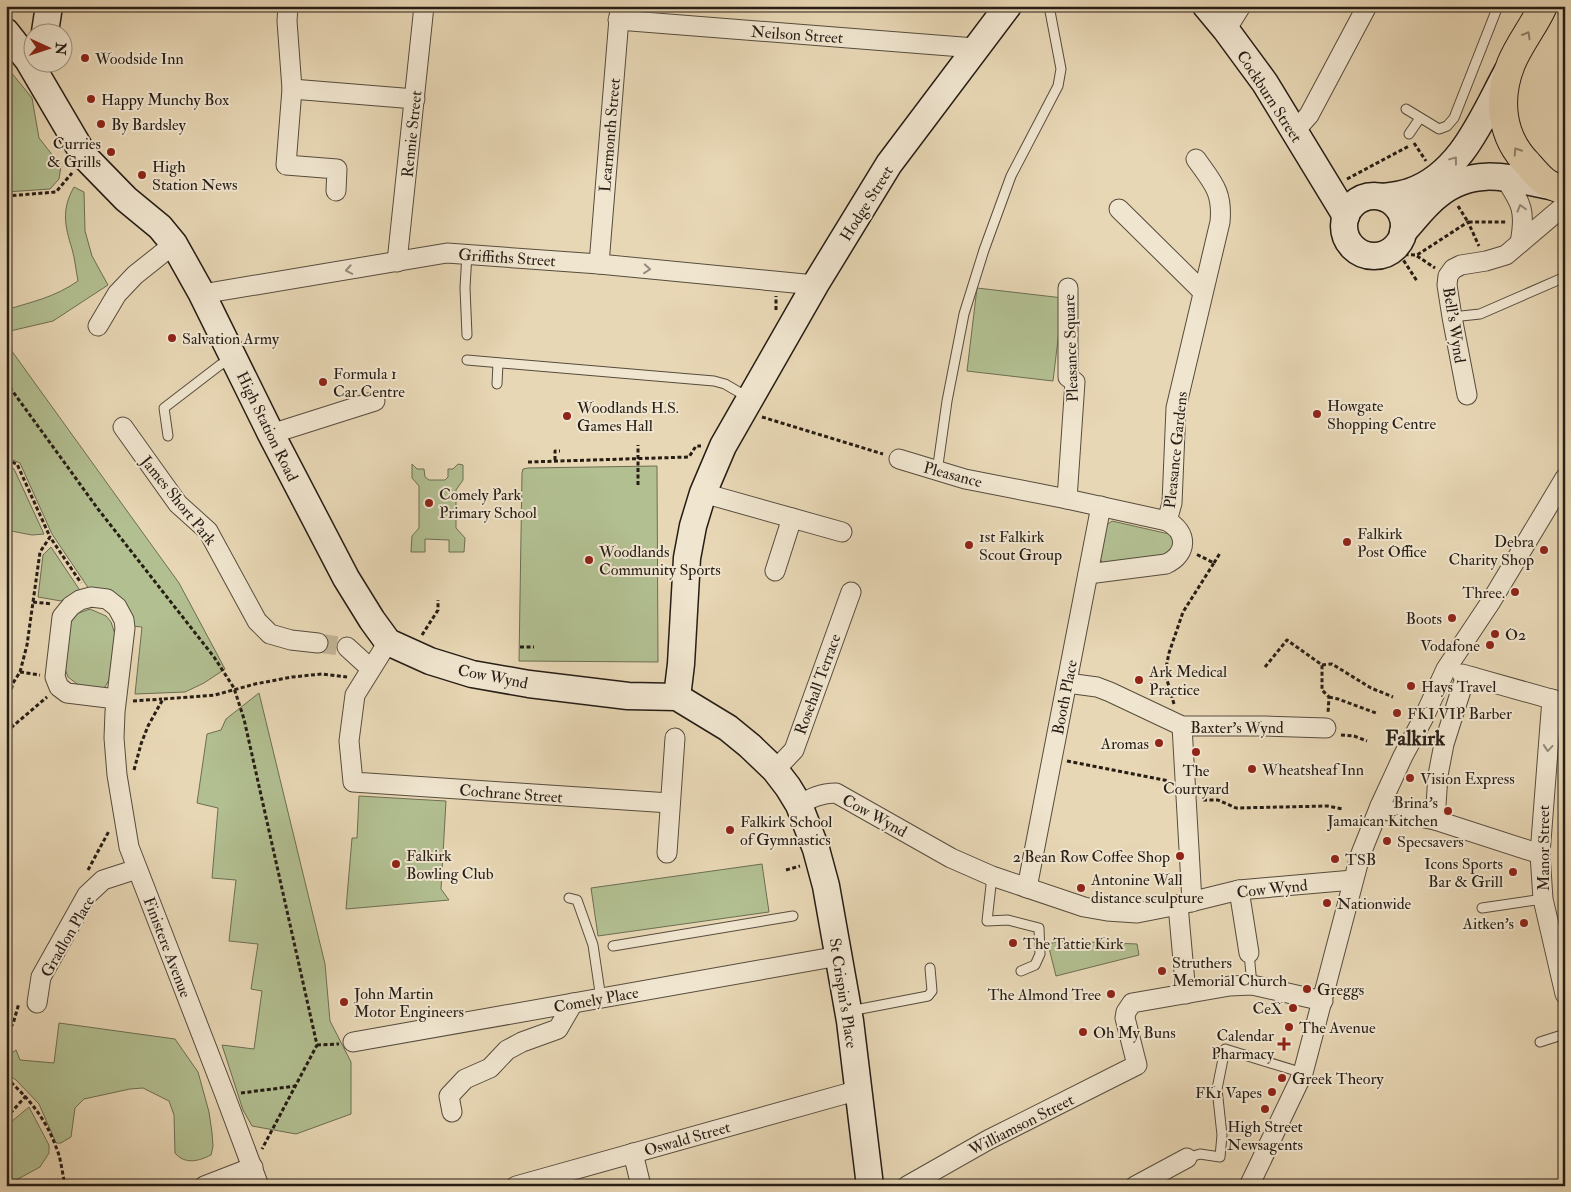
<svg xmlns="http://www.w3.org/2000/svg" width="1571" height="1192" viewBox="0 0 1571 1192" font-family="'IM FELL Double Pica',serif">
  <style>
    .green { fill: #b2bf91; stroke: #6c6e53 }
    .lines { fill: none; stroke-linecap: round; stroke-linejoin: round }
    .street-tunnel { stroke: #c1b295; stroke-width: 19; stroke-dasharray: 19 9; stroke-linecap: butt }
    .lane-casing { stroke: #564c3d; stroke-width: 11 }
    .street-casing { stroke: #564c3d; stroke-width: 21 }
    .secondary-casing { stroke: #261d15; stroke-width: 29 }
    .primary-casing { stroke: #261d15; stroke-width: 30 }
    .path { stroke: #261d15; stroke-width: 3; stroke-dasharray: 4 2.5; stroke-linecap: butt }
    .lane { stroke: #f0e5cf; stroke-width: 9 }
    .street { stroke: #f0e5cf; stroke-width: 19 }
    .secondary { stroke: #f0e5cf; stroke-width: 26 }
    .primary { stroke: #e8d7b5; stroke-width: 28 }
    .oneway { stroke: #91836d }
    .oneway2 { stroke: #958b7b }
    .poi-dot { fill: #8f2418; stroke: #f0e5cf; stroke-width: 2 }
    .labels { text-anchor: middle; stroke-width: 4; stroke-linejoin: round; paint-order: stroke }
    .street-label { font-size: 16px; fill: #261d15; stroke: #f0e5cf }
    .poi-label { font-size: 16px; fill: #261d15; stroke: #f0e5cf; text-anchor: start }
    .district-label { font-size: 21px; font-weight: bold; fill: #261d15; stroke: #f0e5cf }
  </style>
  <rect width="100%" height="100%" fill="#e8d7b5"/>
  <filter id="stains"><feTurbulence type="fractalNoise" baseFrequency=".004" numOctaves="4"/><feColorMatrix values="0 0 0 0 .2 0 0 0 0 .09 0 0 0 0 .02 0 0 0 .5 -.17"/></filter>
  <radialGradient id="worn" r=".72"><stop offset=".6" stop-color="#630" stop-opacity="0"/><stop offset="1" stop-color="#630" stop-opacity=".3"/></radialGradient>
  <g class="green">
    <polygon points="6,66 32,98 39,138 61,166 59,179 50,189 6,192"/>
    <path d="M74,187l10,5 1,39 7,25 16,29 -55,36 -47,11v-22c28,-9 47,-12 72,-29 -2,-10 -3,-22 -6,-32 -7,-23 -11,-39 2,-62z"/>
    <polygon points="977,288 1063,298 1053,381 967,371"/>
    <polygon points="6,343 179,583 225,669 204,683 185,692 135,694 142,627 131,626 91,592 52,534 20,463 6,457"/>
    <polygon points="412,464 417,469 424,469 425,477 429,480 445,480 448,477 448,469 453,469 458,464 463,465 463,480 456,490 456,528 465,538 464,552 449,552 449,540 425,539 425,552 411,552 412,536 419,528 419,486 412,478"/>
    <polygon points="6,465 14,469 44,534 32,535 6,530"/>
    <polygon points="657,466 658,662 519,661 522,473 523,469 528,468"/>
    <polygon points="1112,521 1169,534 1173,539 1174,546 1165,555 1103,564 1099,557 1104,527"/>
    <polygon points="51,547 81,592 61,601 38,597 43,555"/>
    <polygon points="90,609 106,616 111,622 115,634 109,680 105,687 100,690 89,688 77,684 68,677 64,666 70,623 76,614"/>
    <polygon points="259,693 325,964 330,1021 351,1062 351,1114 296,1134 252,1126 243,1110 222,1045 254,1049 262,991 251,989 258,944 229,941 236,880 212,878 218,808 197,803 207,734 221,730 226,719"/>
    <polygon points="359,796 446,801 441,889 449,900 346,909 352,838 357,838"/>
    <polygon points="762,864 769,912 598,936 591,888"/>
    <polygon points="1061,941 1137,944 1139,955 1056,976 1048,944"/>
    <path d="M59,1023l116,16 23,33 11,40 3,21 1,13 -2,9c-12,6 -26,10 -36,-2l-1,-38 -5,-14 -26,-13 -13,1 -46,10 -9,9 -4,29 -10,6h-5l-17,-39 -23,-24 -10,-7v-16l10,-7 4,10 34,3z"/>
    <polygon points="29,1107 49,1145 49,1153 40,1167 16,1180 13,1186 6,1186 6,1130 11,1122"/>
  </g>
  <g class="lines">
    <polyline class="street-tunnel" points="318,643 347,647"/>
    <g class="lane-casing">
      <g id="lane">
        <polyline points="1406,109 1439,129 1447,126 1454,118 1498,6"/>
        <polyline points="1409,134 1420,118"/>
        <polyline points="467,253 465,288 467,335"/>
        <polyline points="1452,317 1480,314 1565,277"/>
        <polyline points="467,360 714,381 725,384 749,398"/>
        <polyline points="497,384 498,363"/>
        <polyline points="168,436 164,408 220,365 232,359"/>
        <polyline points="937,472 947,401 964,314 984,250 1011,176 1058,86 1061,69 1049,6"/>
        <polyline points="992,876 987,921 1008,920 1039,928 1040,954 1035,965 1021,971"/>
        <polyline points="569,898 577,900 593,945 601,999"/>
        <polyline points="1482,908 1543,899"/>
        <polyline points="613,946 793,916"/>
        <polyline points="1249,953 1252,985"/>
        <polyline points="850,1011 928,996 932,991 930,968"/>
        <polyline points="1540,1042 1565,1034"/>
        <polyline points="1187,1158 1200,1154 1220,1157 1222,1135 1217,1089 1225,1049 1303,1073"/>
      </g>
    </g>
    <g class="street-casing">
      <g id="street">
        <polyline points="288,6 287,21 292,89 286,165 337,169 336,191"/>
        <polyline points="618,20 975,48"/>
        <polyline points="1226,30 1241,6"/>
        <polyline points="292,89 415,99"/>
        <polyline points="1294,132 1309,115 1367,6"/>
        <path d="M1504,177c18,27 22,34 16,66"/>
        <polyline points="1119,209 1202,291"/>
        <polyline points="397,262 424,6"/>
        <polyline points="599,264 620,6"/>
        <polyline points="202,294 447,253 599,264 815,285"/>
        <polyline points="98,326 117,294 135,275 174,244"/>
        <polyline points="1467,395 1452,317 1447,285 1448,276 1453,269 1461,265 1486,261 1506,255 1565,205"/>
        <polyline points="123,427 178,504 208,531 257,621 270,634 291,640 318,643"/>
        <polyline points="271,434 375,401"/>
        <path d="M899,459l66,20 102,20 100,22c21,11 21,33 -1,43l-78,10"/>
        <polyline points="703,493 842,532"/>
        <polyline points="1067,499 1075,382 1068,377 1068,288"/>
        <path d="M1167,521l5,-18 4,-95 44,-186c3,-31 -8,-40 -24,-63"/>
        <polyline points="775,571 792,518"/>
        <polyline points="388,642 355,695 349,741 353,782 670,803"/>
        <polyline points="347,647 370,668"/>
        <polyline points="1462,674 1565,703"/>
        <polyline points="1067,683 1097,687 1110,692 1182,726 1264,726 1326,728"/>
        <polyline points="116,699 67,693 59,687 55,677 62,617 71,606 80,600 91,597 107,599 117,607 124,620 125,628 115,712 114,738 117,775 129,847 225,1095 259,1186"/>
        <polyline points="1552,699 1540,854 1543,899 1565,994"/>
        <polyline points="1182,726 1192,902"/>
        <polyline points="775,770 794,750 851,592"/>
        <path d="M799,805c12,-7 22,-12 37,-12l115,65 41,18 92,31 23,4 30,2 41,-8 61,-15 114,-10"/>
        <polyline points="1380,806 1389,811 1435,820 1540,854"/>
        <polyline points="1435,820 1438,775 1444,744 1463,684 1473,677"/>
        <polyline points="667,853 675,738"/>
        <polyline points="1027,888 1101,506"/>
        <polyline points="1239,890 1249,953"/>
        <polyline points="1178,905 1186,994"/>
        <polyline points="37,1003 41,977 87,895 103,880 137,869"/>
        <polyline points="353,1042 839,956"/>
        <polyline points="452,1112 449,1096 465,1079 490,1068 507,1050 522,1042 558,1029 573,1003"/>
        <polyline points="633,1153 641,1186"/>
        <polyline points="204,1186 253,1167"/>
        <polyline points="516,1186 859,1090"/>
        <polyline points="907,1186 988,1140 1137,1065 1125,1018 1126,1012 1132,1003 1230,986 1252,985 1323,1001"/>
        <polyline points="1135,1186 1187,1158"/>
        <polyline points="1249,1186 1303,1073 1360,856 1380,806 1403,756 1424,717 1446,669 1490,603 1565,478"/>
      </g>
    </g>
    <g class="secondary-casing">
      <g id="secondary">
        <polyline points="1206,6 1226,30 1265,83 1346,216"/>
        <polyline points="6,32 28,60 85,157 126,199 160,227 174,244 202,294 271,434 346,578 372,620 388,642 430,661 472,674 529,684 628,696 677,697 728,728 750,746 775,770 788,787 799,805 816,849 826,886 850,1021 870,1186"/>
        <polyline points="45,32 49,6"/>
        <circle cx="1374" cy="226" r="30"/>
        <path d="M1382,197c9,-1 19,-2 27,-5 52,-17 74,-76 98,-120"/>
        <path d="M1403,232c11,-12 22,-27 35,-37 35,-29 72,-17 112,-9"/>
        <polyline points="677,697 681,664 687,558 693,526 703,493 723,446 815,285 889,164 1008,6"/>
      </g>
    </g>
    <g class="primary-casing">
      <path id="primary" d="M1543,6c-9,20 -24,38 -32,58 -14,35 -10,73 17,100 12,14 18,22 37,26"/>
    </g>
    <g class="path">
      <polyline points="1414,143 1426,161"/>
      <polyline points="1347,179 1409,146"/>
      <polyline points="6,196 56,192 72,173"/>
      <polyline points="1458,206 1468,222 1507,222"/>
      <polyline points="1385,254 1417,255 1468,222 1479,246"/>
      <polyline points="1400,255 1417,281"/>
      <polyline points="1417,256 1435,268"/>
      <polyline points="776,310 776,296"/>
      <polyline points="6,382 98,509 214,657 234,688 244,719 317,1045 262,1149"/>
      <polyline points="762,417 883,454"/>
      <polyline points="6,460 17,464 50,537"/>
      <polyline points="555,460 555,451 560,451"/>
      <polyline points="528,462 689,457 696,446 701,446"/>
      <polyline points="638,485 638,445"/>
      <polyline points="1214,563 1220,553"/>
      <polyline points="33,602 52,604"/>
      <polyline points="422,635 438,610 438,600"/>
      <polyline points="520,647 534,647"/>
      <polyline points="1322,665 1332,664 1371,688 1393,697"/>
      <polyline points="1265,667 1287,640 1322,665 1322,690 1329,697 1328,713"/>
      <polyline points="20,672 40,675"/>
      <polyline points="1329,697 1338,699 1376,713"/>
      <polyline points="133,701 162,699"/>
      <polyline points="1174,704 1165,673 1169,653 1183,612 1214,563 1196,554"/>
      <polyline points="12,727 7,705 13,683 20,672 27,645 40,552 50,537 81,583"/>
      <polyline points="6,732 47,697"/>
      <polyline points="1341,735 1354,736 1367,741"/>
      <polyline points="1067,761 1169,781"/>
      <polyline points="134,770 141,744 148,726 163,699 215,695 255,684 292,677 322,674 347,677"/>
      <polyline points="1203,800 1218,800 1236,808 1327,806 1343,809"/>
      <polyline points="88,870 109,831"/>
      <polyline points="786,870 800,866"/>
      <polyline points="6,1032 13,1024 19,1003"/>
      <polyline points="317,1045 339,1044"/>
      <path d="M6,1078c22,19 40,41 50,69 5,11 6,25 9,38l6,1"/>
      <polyline points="241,1093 296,1086"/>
      <polyline points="6,1118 26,1096"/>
    </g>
    <use href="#lane" class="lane"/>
    <use href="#street" class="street"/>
    <use href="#secondary" class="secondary"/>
    <use href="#primary" class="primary"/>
  </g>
  <defs><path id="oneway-chevron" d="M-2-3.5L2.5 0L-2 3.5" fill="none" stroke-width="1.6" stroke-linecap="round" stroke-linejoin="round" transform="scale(1.25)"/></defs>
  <g class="oneway">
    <use href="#oneway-chevron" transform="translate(1527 35) rotate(-60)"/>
    <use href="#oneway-chevron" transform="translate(1517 151) rotate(-123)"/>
  </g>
  <g class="oneway2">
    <use href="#oneway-chevron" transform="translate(1454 160) rotate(-53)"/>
    <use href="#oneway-chevron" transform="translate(1521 208) rotate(-106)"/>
    <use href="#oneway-chevron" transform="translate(647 269) rotate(5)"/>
    <use href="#oneway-chevron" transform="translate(349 270) rotate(170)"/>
    <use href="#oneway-chevron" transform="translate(1548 748) rotate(95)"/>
  </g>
  <g class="poi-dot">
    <circle cx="85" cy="58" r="5"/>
    <circle cx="91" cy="99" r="5"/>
    <circle cx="101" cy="124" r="5"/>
    <circle cx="111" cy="152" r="5"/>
    <circle cx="142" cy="175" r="5"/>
    <circle cx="172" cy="338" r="5"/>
    <circle cx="323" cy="382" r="5"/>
    <circle cx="1317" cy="414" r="5"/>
    <circle cx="567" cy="416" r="5"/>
    <circle cx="429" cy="503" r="5"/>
    <circle cx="1347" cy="542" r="5"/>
    <circle cx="969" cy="545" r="5"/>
    <circle cx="1544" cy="550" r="5"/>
    <circle cx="589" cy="560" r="5"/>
    <circle cx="1515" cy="592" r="5"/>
    <circle cx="1452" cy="618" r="5"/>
    <circle cx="1495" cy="634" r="5"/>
    <circle cx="1490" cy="645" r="5"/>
    <circle cx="1139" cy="680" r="5"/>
    <circle cx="1411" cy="686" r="5"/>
    <circle cx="1397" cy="713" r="5"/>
    <circle cx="1159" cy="743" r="5"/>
    <circle cx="1196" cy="752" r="5"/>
    <circle cx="1252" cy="769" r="5"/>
    <circle cx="1410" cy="778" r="5"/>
    <circle cx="1448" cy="811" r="5"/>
    <circle cx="730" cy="830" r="5"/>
    <circle cx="1387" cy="841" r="5"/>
    <circle cx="1180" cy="856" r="5"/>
    <circle cx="1335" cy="859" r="5"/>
    <circle cx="396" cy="864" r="5"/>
    <circle cx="1513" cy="872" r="5"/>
    <circle cx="1081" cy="888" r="5"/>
    <circle cx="1327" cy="903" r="5"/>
    <circle cx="1524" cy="923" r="5"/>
    <circle cx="1013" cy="943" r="5"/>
    <circle cx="1162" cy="971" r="5"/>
    <circle cx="1307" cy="989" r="5"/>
    <circle cx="1111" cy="994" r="5"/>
    <circle cx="344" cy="1002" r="5"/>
    <circle cx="1293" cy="1008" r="5"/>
    <circle cx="1289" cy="1027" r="5"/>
    <circle cx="1083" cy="1032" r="5"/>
    <path d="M1281.5 1036.5h5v5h5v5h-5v5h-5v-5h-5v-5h5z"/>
    <circle cx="1282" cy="1078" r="5"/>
    <circle cx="1272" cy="1092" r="5"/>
    <circle cx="1265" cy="1109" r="5"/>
  </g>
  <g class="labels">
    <g class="street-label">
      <text transform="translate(797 34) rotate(4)" y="6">Neilson Street</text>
      <text transform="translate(1270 96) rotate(57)" y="6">Cockburn Street</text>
      <text transform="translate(411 134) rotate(-84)" y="6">Rennie Street</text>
      <text transform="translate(609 135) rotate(-85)" y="6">Learmonth Street</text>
      <text transform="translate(866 203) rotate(-58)" y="6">Hodge Street</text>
      <text transform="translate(507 257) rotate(4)" y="6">Griffiths Street</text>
      <text transform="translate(1455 325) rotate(81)" y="6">Bell's Wynd</text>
      <text transform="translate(1070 348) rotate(-92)" y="6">Pleasance Square</text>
      <text transform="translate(268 426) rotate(64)" y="6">High Station Road</text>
      <text transform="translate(1175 450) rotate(-84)" y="6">Pleasance Gardens</text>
      <text transform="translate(953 474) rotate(15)" y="6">Pleasance</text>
      <text transform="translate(179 500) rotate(51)" y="6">James Short Park</text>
      <text transform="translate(493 676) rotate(11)" y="6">Cow Wynd</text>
      <text transform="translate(817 684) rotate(-70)" y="6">Rosehall Terrace</text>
      <text transform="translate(1064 697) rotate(-79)" y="6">Booth Place</text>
      <text x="1237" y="733">Baxter's Wynd</text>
      <text transform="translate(511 793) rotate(4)" y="6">Cochrane Street</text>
      <text transform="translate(875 815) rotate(29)" y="6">Cow Wynd</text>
      <text transform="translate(1543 848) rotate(-90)" y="6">Manor Street</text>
      <text transform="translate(1272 888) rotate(-6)" y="6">Cow Wynd</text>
      <text transform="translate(67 936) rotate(-60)" y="6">Gradlon Place</text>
      <text transform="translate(168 947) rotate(69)" y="6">Finistere Avenue</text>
      <text transform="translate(844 993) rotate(81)" y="6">St Crispin's Place</text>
      <text transform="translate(596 999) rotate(-10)" y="6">Comely Place</text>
      <text transform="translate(1021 1124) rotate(-27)" y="6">Williamson Street</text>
      <text transform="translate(687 1138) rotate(-16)" y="6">Oswald Street</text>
    </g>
    <g class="poi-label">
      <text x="95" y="64">Woodside Inn</text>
      <text x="101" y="105">Happy Munchy Box</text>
      <text x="111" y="130">By Bardsley</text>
      <text x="101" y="149" text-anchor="end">Curries<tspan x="101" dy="18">&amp; Grills</tspan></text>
      <text x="152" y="172">High<tspan x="152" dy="18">Station News</tspan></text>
      <text x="182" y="344">Salvation Army</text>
      <text x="333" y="379">Formula 1<tspan x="333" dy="18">Car Centre</tspan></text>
      <text x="1327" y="411">Howgate<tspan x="1327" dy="18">Shopping Centre</tspan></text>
      <text x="577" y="413">Woodlands H.S.<tspan x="577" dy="18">Games Hall</tspan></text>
      <text x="439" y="500">Comely Park<tspan x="439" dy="18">Primary School</tspan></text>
      <text x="1357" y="539">Falkirk<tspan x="1357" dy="18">Post Office</tspan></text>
      <text x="979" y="542">1st Falkirk<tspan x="979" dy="18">Scout Group</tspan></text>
      <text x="1534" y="547" text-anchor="end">Debra<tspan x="1534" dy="18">Charity Shop</tspan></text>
      <text x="599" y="557">Woodlands<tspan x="599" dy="18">Community Sports</tspan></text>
      <text x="1505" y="598" text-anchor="end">Three.</text>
      <text x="1442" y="624" text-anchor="end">Boots</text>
      <text x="1505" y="640">O2</text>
      <text x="1480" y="651" text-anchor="end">Vodafone</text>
      <text x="1149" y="677">Ark Medical<tspan x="1149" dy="18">Practice</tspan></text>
      <text x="1421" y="692">Hays Travel</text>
      <text x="1407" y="719">FKI VIP Barber</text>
      <text x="1149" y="749" text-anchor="end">Aromas</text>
      <text x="1262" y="775">Wheatsheaf Inn</text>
      <text x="1196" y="776" text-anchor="middle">The<tspan x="1196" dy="18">Courtyard</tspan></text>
      <text x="1420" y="784">Vision Express</text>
      <text x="1438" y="808" text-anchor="end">Brina's<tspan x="1438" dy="18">Jamaican Kitchen</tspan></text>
      <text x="740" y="827">Falkirk School<tspan x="740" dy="18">of Gymnastics</tspan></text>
      <text x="1397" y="847">Specsavers</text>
      <text x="406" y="861">Falkirk<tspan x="406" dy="18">Bowling Club</tspan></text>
      <text x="1170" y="862" text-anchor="end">2 Bean Row Coffee Shop</text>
      <text x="1345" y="865">TSB</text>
      <text x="1503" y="869" text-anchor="end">Icons Sports<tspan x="1503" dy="18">Bar &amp; Grill</tspan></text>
      <text x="1091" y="885">Antonine Wall<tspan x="1091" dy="18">distance sculpture</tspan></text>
      <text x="1337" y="909">Nationwide</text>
      <text x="1514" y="929" text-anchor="end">Aitken's</text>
      <text x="1023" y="949">The Tattie Kirk</text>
      <text x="1172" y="968">Struthers<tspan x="1172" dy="18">Memorial Church</tspan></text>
      <text x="1317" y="995">Greggs</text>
      <text x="354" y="999">John Martin<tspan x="354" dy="18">Motor Engineers</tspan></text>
      <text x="1101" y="1000" text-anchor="end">The Almond Tree</text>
      <text x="1283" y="1014" text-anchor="end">CeX</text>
      <text x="1299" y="1033">The Avenue</text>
      <text x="1093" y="1038">Oh My Buns</text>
      <text x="1274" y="1041" text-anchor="end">Calendar<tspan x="1274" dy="18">Pharmacy</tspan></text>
      <text x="1292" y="1084">Greek Theory</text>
      <text x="1262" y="1098" text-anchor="end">FK1 Vapes</text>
      <text x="1265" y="1132" text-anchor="middle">High Street<tspan x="1265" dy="18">Newsagents</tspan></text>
    </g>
    <g class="district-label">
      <text x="1415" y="745">Falkirk</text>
    </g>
  </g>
  <rect width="1571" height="1192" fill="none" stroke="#e8d7b5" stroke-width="25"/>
  <rect x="8" y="8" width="1556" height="1177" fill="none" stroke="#261d15" stroke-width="2.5"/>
  <rect x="12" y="12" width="1546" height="1167" fill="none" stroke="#261d15"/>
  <g transform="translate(48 48) rotate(93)"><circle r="24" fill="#f0e5cf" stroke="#9f9585"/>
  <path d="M0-4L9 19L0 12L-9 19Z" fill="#8f2418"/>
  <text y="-8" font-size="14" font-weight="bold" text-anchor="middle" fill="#261d15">N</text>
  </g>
  <rect width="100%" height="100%" filter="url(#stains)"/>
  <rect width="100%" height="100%" fill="url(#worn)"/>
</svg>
